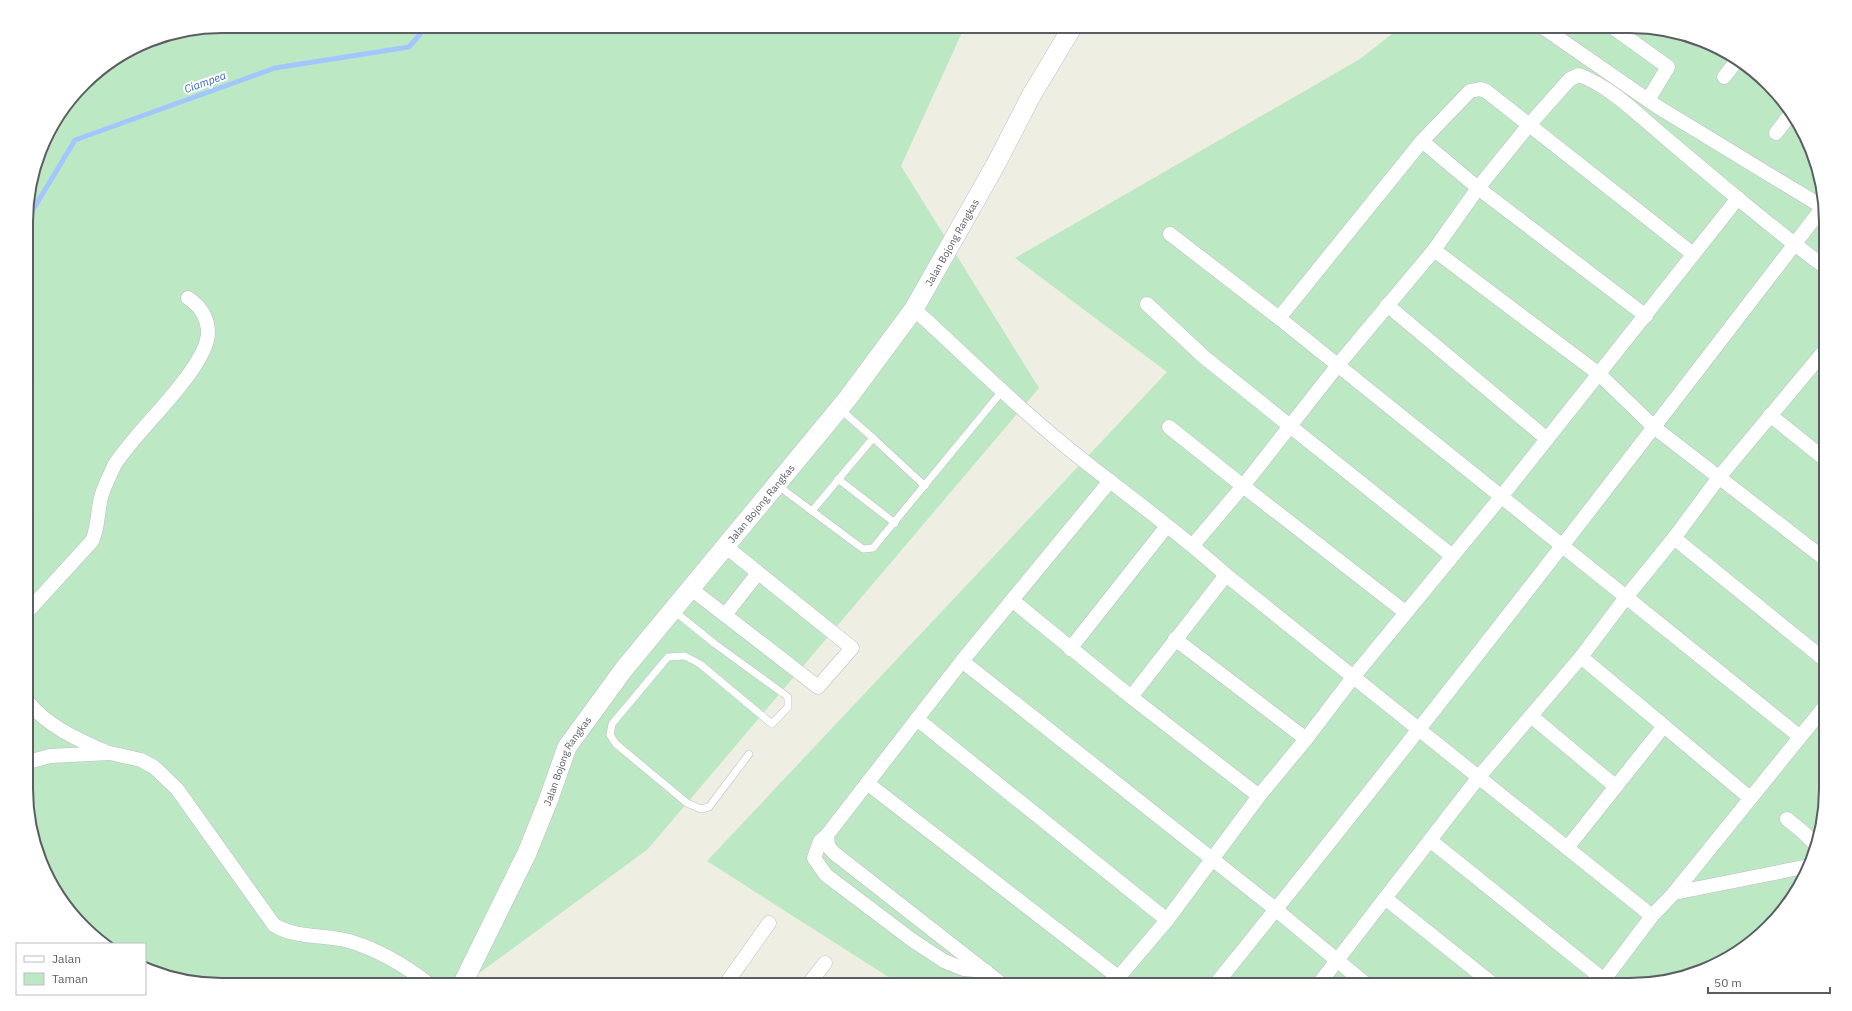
<svg xmlns="http://www.w3.org/2000/svg" width="1852" height="1011" viewBox="0 0 1852 1011" font-family="'IBM Plex Sans',sans-serif">
  <style>
    .green { fill: #bde8c4 }
    .lines { fill: none; stroke-linecap: round; stroke-linejoin: round }
    .stream { stroke: #a2c7ff; stroke-width: 5 }
    .lane-casing { stroke: #bdbec5; stroke-width: 8 }
    .street-casing { stroke: #bdbec5; stroke-width: 15 }
    .secondary-casing { stroke: #bdbfc7; stroke-width: 20 }
    .lane { stroke: #fff; stroke-width: 7 }
    .street { stroke: #fff; stroke-width: 14 }
    .secondary { stroke: #fff; stroke-width: 19 }
    .labels { text-anchor: middle; stroke-width: 4; stroke-linejoin: round; paint-order: stroke }
    .street-label { font-size: 10px; fill: #5b5d64; stroke: #fff }
    .water-label { font-size: 11px; font-style: italic; fill: #3d69ca; stroke: #fff }
    .rim { fill: none; stroke: #5b5d64; stroke-width: 2 }
  </style>
  <rect width="100%" height="100%" fill="#efeee2"/>
  <g class="green">
    <polygon points="222,26 965,26 901,166 1039,388 648,849 463,985 222,985 171,978 145,967 145,944 103,944 93,936 59,898 36,852 28,814 28,197 46,135 93,75 147,41"/>
    <path d="M1402,26h228l51,7 47,19 31,23 34,38 23,46 10,50v593c-3,12 -3,27 -7,39 -21,63 -63,109 -125,133 -16,6 -35,7 -51,11h-742l-194,-124 460,-489 -152,-114 345,-199z"/>
  </g>
  <g class="lines">
    <polyline class="stream" points="28,218 75,140 275,68 409,47 427,26"/>
    <g class="lane-casing">
      <g id="lane">
        <polyline points="840,409 873,438"/>
        <polyline points="838,479 895,523"/>
        <polyline points="777,485 863,549 873,548 1003,390"/>
        <polyline points="812,511 873,438 925,486"/>
        <polyline points="674,611 715,644 788,697 788,707 772,724 700,664 685,656 668,657 612,724 610,735 616,744 687,803 701,809 709,807 749,754"/>
      </g>
    </g>
    <g class="street-casing">
      <g id="street">
        <polyline points="1541,26 1658,107 1826,209"/>
        <polyline points="1611,26 1668,67 1648,100"/>
        <polyline points="1724,77 1738,59"/>
        <polyline points="1776,133 1792,112"/>
        <polyline points="1422,141 1478,188 1646,316"/>
        <polyline points="1170,234 1279,318 1799,736"/>
        <polyline points="1434,250 1599,374 1655,428 1826,560"/>
        <polyline points="1147,304 1204,357 1451,555"/>
        <polyline points="1387,305 1547,439"/>
        <path d="M914,309c56,51 110,105 170,152 47,37 97,73 142,114l426,341"/>
        <polyline points="1279,318 1422,141 1470,91 1480,89 1486,91 1693,254"/>
        <polyline points="1770,415 1826,460"/>
        <polyline points="1169,427 1243,486 1405,612"/>
        <polyline points="1674,538 1826,661"/>
        <path d="M1193,545l50,-59 95,-121 96,-115 44,-62 51,-63 41,-46 9,-4c33,12 61,42 88,64 52,44 104,88 159,129"/>
        <polyline points="690,588 818,687 852,648 725,546"/>
        <polyline points="1013,601 1131,697 1259,796"/>
        <path d="M28,611l64,-70c7,-15 5,-31 10,-47 3,-9 8,-19 12,-28 20,-34 93,-97 94,-133 0,-16 -8,-27 -20,-35"/>
        <polyline points="725,615 758,573"/>
        <polyline points="1175,639 1306,739"/>
        <polyline points="1070,649 1167,526"/>
        <polyline points="1581,657 1664,726"/>
        <polyline points="962,661 1269,904 1367,985"/>
        <polyline points="1131,697 1226,575"/>
        <path d="M28,702c19,24 51,38 78,50"/>
        <polyline points="1531,716 1615,786"/>
        <polyline points="917,719 1167,920"/>
        <path d="M28,762l22,-6 60,-3 31,7 13,7 23,22 97,136c22,14 51,9 75,16 30,9 57,25 81,44"/>
        <polyline points="867,783 1118,977"/>
        <polyline points="1787,819 1803,832 1817,846"/>
        <polyline points="827,835 820,841 814,858 826,875 912,940 944,961 964,969 986,971"/>
        <polyline points="1431,841 1604,980"/>
        <polyline points="1567,848 1664,726 1750,798"/>
        <polyline points="1674,893 1826,705"/>
        <polyline points="1385,898 1494,985"/>
        <polyline points="725,985 769,923"/>
        <polyline points="808,985 825,963"/>
        <polyline points="1003,985 834,853 828,846 827,835 962,661 1110,481"/>
        <polyline points="1112,985 1167,920 1259,796 1306,739 1354,676 1501,497 1738,198"/>
        <path d="M1215,985c207,-256 408,-517 608,-778"/>
        <polyline points="1318,985 1478,778 1581,657 1627,596 1674,538 1720,476 1826,349"/>
        <polyline points="1600,985 1652,916 1674,893 1809,866"/>
      </g>
    </g>
    <g class="secondary-casing">
      <g id="secondary">
        <path id="s1" d="M462,985l65,-132 21,-52 19,-54 57,-78 224,-271 66,-89 82,-145 35,-68 42,-70"/>
      </g>
    </g>
    <use href="#lane" class="lane"/>
    <use href="#street" class="street"/>
    <use href="#secondary" class="secondary"/>
  </g>
  <g class="labels">
    <g class="street-label">
      <text dy="4" stroke="none"><textPath href="#s1" startOffset="896">Jalan Bojong Rangkas</textPath></text>
      <text dy="4" stroke="none"><textPath href="#s1" startOffset="572">Jalan Bojong Rangkas</textPath></text>
      <text dy="4" stroke="none"><textPath href="#s1" startOffset="248">Jalan Bojong Rangkas</textPath></text>
    </g>
    <g class="water-label">
      <text transform="translate(205 82) rotate(-20)" y="4">Ciampea</text>
    </g>
  </g>
  <path d="M0 0H1852V1011H0ZM222 33H1630A189 189 0 0 1 1819 222V789A189 189 0 0 1 1630 978H222A189 189 0 0 1 33 789V222A189 189 0 0 1 222 33Z" fill="#fff" fill-rule="evenodd"/>
  <path class="rim" d="M222 33H1630A189 189 0 0 1 1819 222V789A189 189 0 0 1 1630 978H222A189 189 0 0 1 33 789V222A189 189 0 0 1 222 33Z"/>
  <rect x="16" y="943" width="130" height="52" fill="#ffffff" stroke="#bdbec1"/>
  <rect x="24" y="956" width="20" height="6" fill="#ffffff" stroke="#bdbec1"/>
  <text x="52" y="963" font-size="12" fill="#5b5d64">Jalan</text>
  <rect x="24" y="973" width="20" height="12" fill="#bde8c4" stroke="#bdbec1"/>
  <text x="52" y="983" font-size="12" fill="#5b5d64">Taman</text>
  <path d="M1708 987v6h122v-6" fill="none" stroke="#5b5d64" stroke-width="2"/>
  <text x="1714" y="987" font-size="12" fill="#5b5d64" stroke="#ffffff" stroke-width="3" paint-order="stroke">50 m</text>
</svg>
